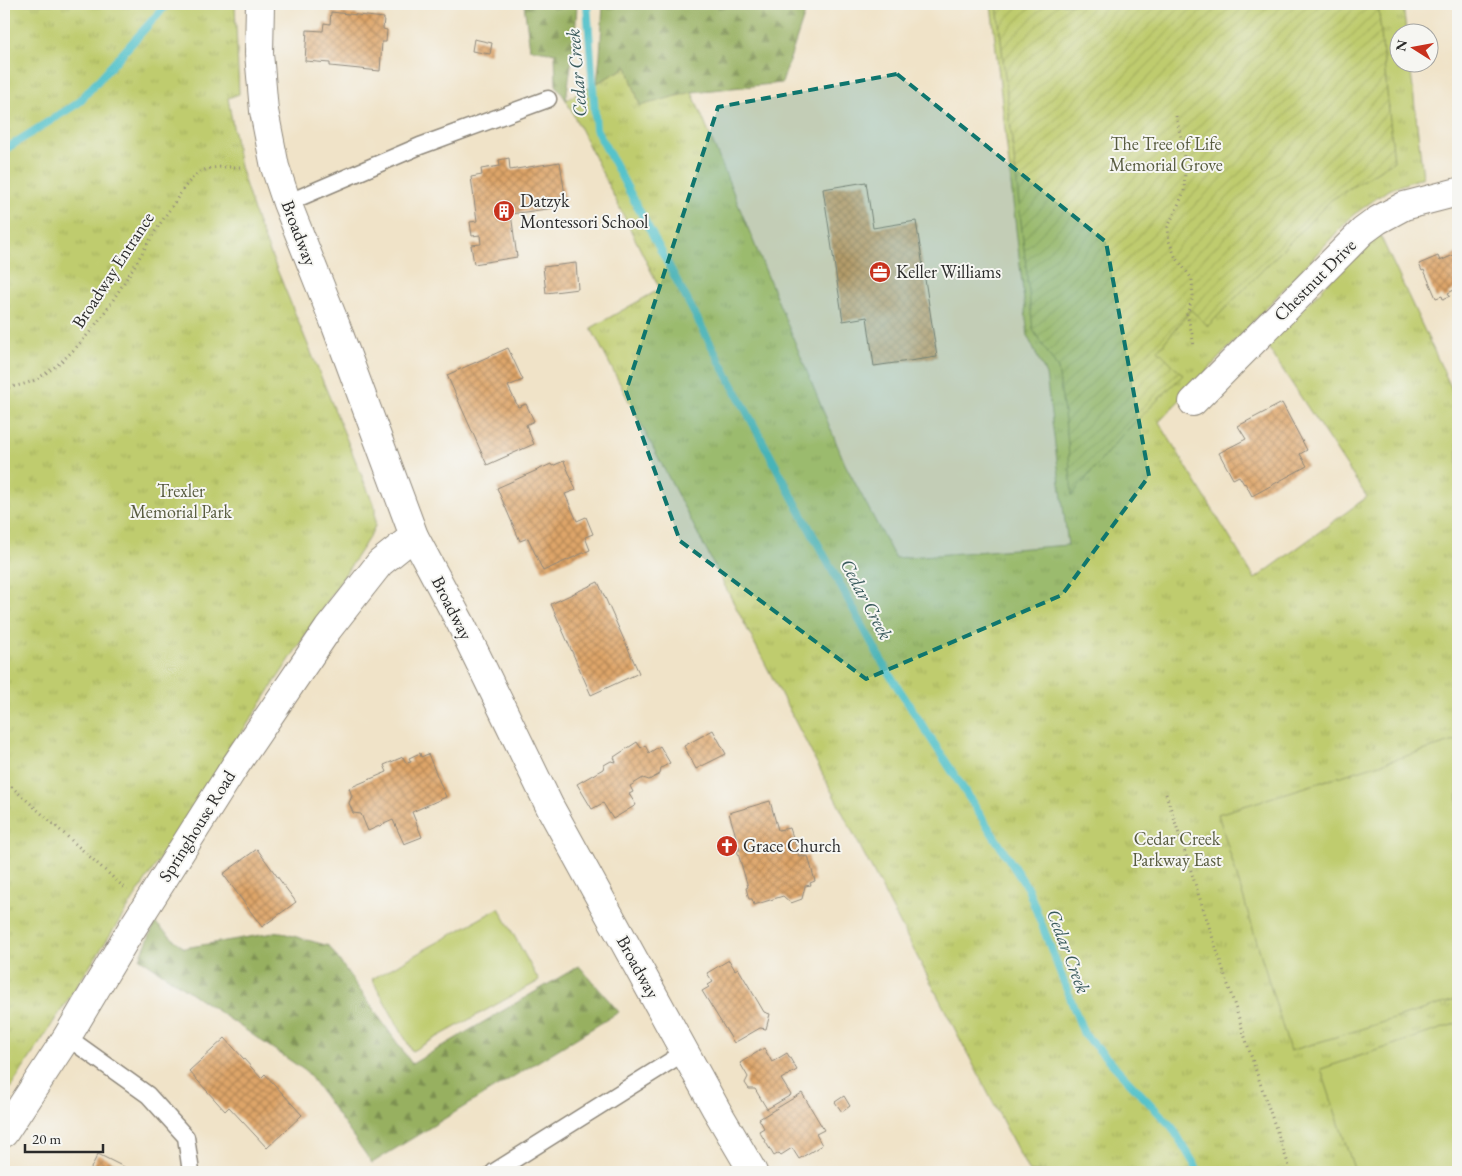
<svg xmlns="http://www.w3.org/2000/svg" width="1462" height="1176" viewBox="0 0 1462 1176" font-family="'EB Garamond',serif">
  <style>
    .forest { fill: url(#forest-firs); stroke: #616e46 }
    .park { fill: url(#park-tufts); stroke: #757c4c }
    .garden { fill: url(#garden-furrows); stroke: #757c4c }
    .pitch { fill: #bfcc6e; stroke: #757c4c }
    .lines { fill: none; stroke-linecap: round; stroke-linejoin: round }
    .stream { stroke: #56c3cb; stroke-width: 8 }
    .building { fill: url(#building-cross-hatch) }
    .lane-casing { stroke: #8e877a; stroke-width: 19 }
    .street-casing { stroke: #8e877a; stroke-width: 30 }
    .secondary-casing { stroke: #8e877a; stroke-width: 30 }
    .path { stroke: #8e877a; stroke-width: 3; stroke-dasharray: 1 4; stroke-linecap: butt }
    .lane { stroke: #fff; stroke-width: 16 }
    .street { stroke: #fff; stroke-width: 28 }
    .secondary { stroke: #fff; stroke-width: 28 }
    .marked { fill: #0f766e; fill-opacity: 0.2; stroke: #0f766e; stroke-width: 4; stroke-dasharray: 10 6; stroke-linejoin: round }
    .labels { text-anchor: middle; stroke-width: 4; stroke-linejoin: round; paint-order: stroke }
    .park-label { font-size: 18px; fill: #575b3f; stroke: #f6f6f2 }
    .poi-label { font-size: 18px; fill: #2b2b2b; stroke: #f6f6f2; text-anchor: start }
    .street-label { font-size: 18px; fill: #2b2b2b; stroke: #f6f6f2 }
    .water-label { font-size: 19px; font-style: italic; fill: #38595b; stroke: #f6f6f2 }
  </style>
  <defs>
    <pattern id="forest-firs" width="22" height="20" patternUnits="userSpaceOnUse" patternTransform="scale(1.25)"><rect width="22" height="20" fill="#97b061"/><path d="M5 1l3.5 6h-7zM16 11l3.5 6h-7z" fill="#7b8f50"/></pattern>
    <pattern id="park-tufts" width="24" height="20" patternUnits="userSpaceOnUse" patternTransform="scale(1.25)"><rect width="24" height="20" fill="#bfcc6e"/><path d="M3 7l-1-3M5 7V3M7 7l1-3M15 17l-1-3M17 17v-4M19 17l1-3" fill="none" stroke="#a4af5f"/></pattern>
    <pattern id="garden-furrows" width="10" height="10" patternUnits="userSpaceOnUse" patternTransform="scale(1.25)"><rect width="10" height="10" fill="#bfcc6e"/><path d="M-1 1l2-2M0 10L10 0M9 11l2-2" fill="none" stroke="#a4af5f"/></pattern>
    <pattern id="building-cross-hatch" width="8" height="8" patternUnits="userSpaceOnUse" patternTransform="scale(1.25)"><rect width="8" height="8" fill="#dea569"/><path d="M0 0l8 8M0 8l8-8" fill="none" stroke="#b48757"/></pattern>
  </defs>
  <rect width="100%" height="100%" fill="#f6f6f2"/>
  <filter id="ink" filterUnits="userSpaceOnUse"><feTurbulence type="fractalNoise" baseFrequency=".02" numOctaves="2"/><feDisplacementMap in="SourceGraphic" scale="10" xChannelSelector="R" yChannelSelector="G"/><feConvolveMatrix kernelMatrix="1 2 1 2 8 2 1 2 1" color-interpolation-filters="sRGB"/></filter>
  <filter id="wash" filterUnits="userSpaceOnUse"><feTurbulence type="fractalNoise" baseFrequency=".0096" numOctaves="4" result="noise"/><feDisplacementMap in="SourceGraphic" scale="20" xChannelSelector="R" yChannelSelector="G"/><feGaussianBlur stdDeviation="1.12" result="paint"/><feColorMatrix in="noise" values="0 0 0 0 0 0 0 0 0 0 0 0 0 0 0 0 0 1.4 0 .05"/><feComposite in="paint" operator="in"/></filter>
  <g filter="url(#wash)">
    <rect width="100%" height="100%" fill="#f0e3c8"/>
    <g class="forest">
      <polygon points="524,4 577,4 575,38 566,100 556,85 555,53 530,49"/>
      <polygon points="603,4 808,4 782,83 692,92 640,106 627,67 597,83 600,56"/>
      <polygon points="155,923 184,948 279,932 329,946 412,1064 579,966 619,1012 372,1163 307,1072 140,958"/>
    </g>
    <g class="park">
      <polygon points="4,4 235,4 239,94 228,98 240,167 257,221 375,508 375,526 370,536 4,1098"/>
      <polygon points="991,4 1403,4 1406,32 1400,32 1400,62 1410,63 1423,177 1388,190 1353,215 1159,422 1255,579 1367,497 1267,346 1378,231 1457,400 1458,400 1458,1172 1029,1172 591,328 660,289 566,100 627,67 640,106 692,92 845,464 895,558 1068,545 1046,375 1028,337"/>
    </g>
    <polygon class="garden" points="997,4 1378,4 1394,161 1331,200 1208,326 1191,310 1158,350 1183,375 1123,434 1072,495 1068,443 1058,369 1033,330"/>
    <g class="pitch">
      <polygon points="1458,740 1458,999 1290,1051 1218,814"/>
      <polygon points="499,908 539,981 412,1051 372,979"/>
      <polygon points="1458,1023 1458,1172 1355,1172 1321,1069"/>
    </g>
    <g class="lines">
      <g class="stream">
        <polyline points="587,4 596,129 795,502 886,669 1028,889 1084,1034 1172,1127 1199,1172"/>
        <polyline points="4,150 78,103 167,4"/>
      </g>
    </g>
    <g id="blocks">
      <g class="building">
        <polygon points="331,12 384,18 383,29 387,30 386,42 382,42 380,71 330,66 330,63 305,61 307,30 323,31 324,23 330,24"/>
        <polygon points="474,39 492,43 490,54 472,51"/>
        <polygon points="509,158 510,170 560,162 566,202 553,204 554,208 511,214 517,257 474,264 471,245 481,244 480,235 472,236 470,222 477,221 471,177 482,175 481,169 500,166 499,160"/>
        <polygon points="866,182 873,228 916,221 937,357 874,366 867,317 843,321 823,189"/>
        <polygon points="1458,253 1458,288 1448,293 1450,296 1443,299 1442,296 1436,298 1424,270 1422,271 1419,264 1438,256 1440,261"/>
        <polygon points="576,263 578,289 546,293 543,267"/>
        <polygon points="508,348 523,380 508,386 518,407 526,404 534,421 526,425 534,444 487,465 447,375"/>
        <polygon points="1282,403 1307,450 1300,454 1307,466 1252,496 1245,483 1244,484 1239,476 1233,479 1219,453 1246,439 1238,426"/>
        <polygon points="564,461 576,490 565,494 577,521 586,517 593,534 585,537 590,550 543,571 528,538 520,541 497,488 551,464 552,466"/>
        <polygon points="598,582 639,673 591,695 551,604"/>
        <polygon points="713,730 726,754 696,769 684,746"/>
        <polygon points="637,742 641,748 645,745 649,753 660,746 670,763 661,768 660,774 649,780 643,778 630,786 633,792 629,794 636,805 613,819 603,803 592,809 577,784 603,769 604,765 611,761 616,762 614,757"/>
        <polygon points="420,753 421,757 428,754 446,797 412,812 422,837 404,844 393,820 368,831 361,814 353,813 349,803 352,796 349,788 387,772 384,765 403,757 406,763 411,762 409,758"/>
        <polygon points="770,801 778,830 790,828 799,856 802,855 803,857 808,856 815,881 810,883 811,885 805,886 802,899 791,903 783,896 754,905 752,899 749,899 746,888 748,887 737,850 740,850 729,813"/>
        <polygon points="257,849 296,902 262,927 223,874"/>
        <polygon points="729,960 735,970 738,968 764,1012 770,1014 766,1029 760,1028 734,1043 702,991 709,987 708,985 713,982 707,973"/>
        <polygon points="225,1038 261,1078 265,1074 302,1115 267,1148 229,1107 225,1111 189,1071"/>
        <polygon points="764,1048 772,1062 787,1053 797,1070 781,1079 791,1095 767,1109 755,1089 749,1089 745,1083 748,1077 740,1063"/>
        <polygon points="802,1093 824,1130 816,1134 822,1145 799,1159 792,1148 781,1155 779,1153 774,1156 759,1131 764,1128 759,1119"/>
        <polygon points="844,1096 850,1106 842,1112 835,1102"/>
        <polygon points="98,1154 134,1172 89,1172"/>
      </g>
    </g>
  </g>
  <g filter="url(#ink)">
    <use href="#blocks" fill-opacity="0" stroke="#8e877a" stroke-width="1"/>
    <g class="lines">
      <g class="lane-casing">
        <g id="lane">
          <polyline points="287,203 420,146 548,99"/>
          <polyline points="67,1037 148,1095 186,1137 191,1172"/>
          <polyline points="494,1172 685,1052"/>
        </g>
      </g>
      <g class="street-casing">
        <polyline id="street" points="1193,402 1363,231 1378,220 1404,206 1458,192"/>
      </g>
      <g class="secondary-casing">
        <g id="secondary">
          <polyline points="260,4 259,53 264,111 275,167 287,203 336,326 414,536 461,624 550,807 716,1109 753,1172"/>
          <polyline points="4,1133 67,1037 126,938 235,766 328,629 380,563 414,536"/>
        </g>
      </g>
      <g class="path">
        <polyline points="1176,116 1183,146 1185,172 1184,192 1168,227 1169,241 1175,256 1192,279 1193,297 1187,314 1192,334 1194,347"/>
        <path d="M4,388c12,-2 26,-4 36,-11 59,-36 90,-110 128,-165 10,-14 19,-33 34,-41 12,-5 25,-4 38,-4"/>
        <polyline points="4,780 127,890"/>
        <polyline points="1166,794 1256,1071 1291,1172"/>
      </g>
      <use href="#lane" class="lane"/>
      <use href="#street" class="street"/>
      <use href="#secondary" class="secondary"/>
    </g>
  </g>
  <path class="marked" d="M897,74l209,168 43,234 -87,119 -196,84 -186,-138 -54,-150 92,-284z"/>
  <defs>
    <g id="building-disc" transform="scale(1.125)"><circle r="9.5" fill="#c8321e" stroke="#f6f6f2"/><path d="M-4-6H4V6H1V3H-1V6H-4ZM-2.5-4.3h1.7v1.8h-1.7ZM.8-4.3h1.7v1.8H.8ZM-2.5-1h1.7V.8h-1.7ZM.8-1h1.7V.8H.8Z" fill="#fff"/></g>
    <g id="office-disc" transform="scale(1.125)"><circle r="9.5" fill="#c8321e" stroke="#f6f6f2"/><path d="M-6-3h4V-5.5h4V-3h4V5H-6ZM-1-4.5V-3h2v-1.5ZM-6 0V1H6V0Z" fill="#fff"/></g>
    <g id="church-disc" transform="scale(1.125)"><circle r="9.5" fill="#c8321e" stroke="#f6f6f2"/><path d="M-1.2-6h2.4v3.5h3.3v2.4h-3.3V6h-2.4V-.1h-3.3v-2.4h3.3Z" fill="#fff"/></g>
  </defs>
  <g fill-rule="evenodd">
    <use href="#building-disc" x="504" y="211"/>
    <use href="#office-disc" x="880" y="272"/>
    <use href="#church-disc" x="727" y="846"/>
  </g>
  <g class="labels">
    <g class="park-label">
      <text x="1166" y="150">The Tree of Life<tspan x="1166" dy="21">Memorial Grove</tspan></text>
      <text x="181" y="497">Trexler<tspan x="181" dy="21">Memorial Park</tspan></text>
      <text x="1177" y="845">Cedar Creek<tspan x="1177" dy="21">Parkway East</tspan></text>
    </g>
    <g class="poi-label">
      <text x="520" y="207">Datzyk<tspan x="520" dy="21">Montessori School</tspan></text>
      <text x="896" y="278">Keller Williams</text>
      <text x="743" y="852">Grace Church</text>
    </g>
    <g class="street-label">
      <text transform="translate(299 233) rotate(69)" y="6">Broadway</text>
      <text transform="translate(113 270) rotate(-57)" y="6">Broadway Entrance</text>
      <text transform="translate(1315 280) rotate(-45)" y="6">Chestnut Drive</text>
      <text transform="translate(452 608) rotate(63)" y="6">Broadway</text>
      <text transform="translate(197 826) rotate(-58)" y="6">Springhouse Road</text>
      <text transform="translate(638 967) rotate(61)" y="6">Broadway</text>
    </g>
    <g class="water-label">
      <text transform="translate(576 73) rotate(-95)" y="7">Cedar Creek</text>
      <text transform="translate(867 599) rotate(62)" y="7">Cedar Creek</text>
      <text transform="translate(1069 951) rotate(69)" y="7">Cedar Creek</text>
    </g>
  </g>
  <rect width="1462" height="1176" fill="none" stroke="#f6f6f2" stroke-width="20"/>
  <g transform="translate(1414 48) rotate(281)"><circle r="24" fill="#f6f6f2" stroke="#a5a5a2"/>
  <path d="M0-4L9 19L0 12L-9 19Z" fill="#c8321e"/>
  <text y="-8" font-size="14" font-weight="bold" text-anchor="middle" fill="#2b2b2b">N</text>
  </g>
  <path d="M25 1144v8h78v-8" fill="none" stroke="#2b2b2b" stroke-width="2.5"/>
  <text x="32" y="1144" font-size="15" fill="#2b2b2b" stroke="#f6f6f2" stroke-width="4" paint-order="stroke">20 m</text>
</svg>
